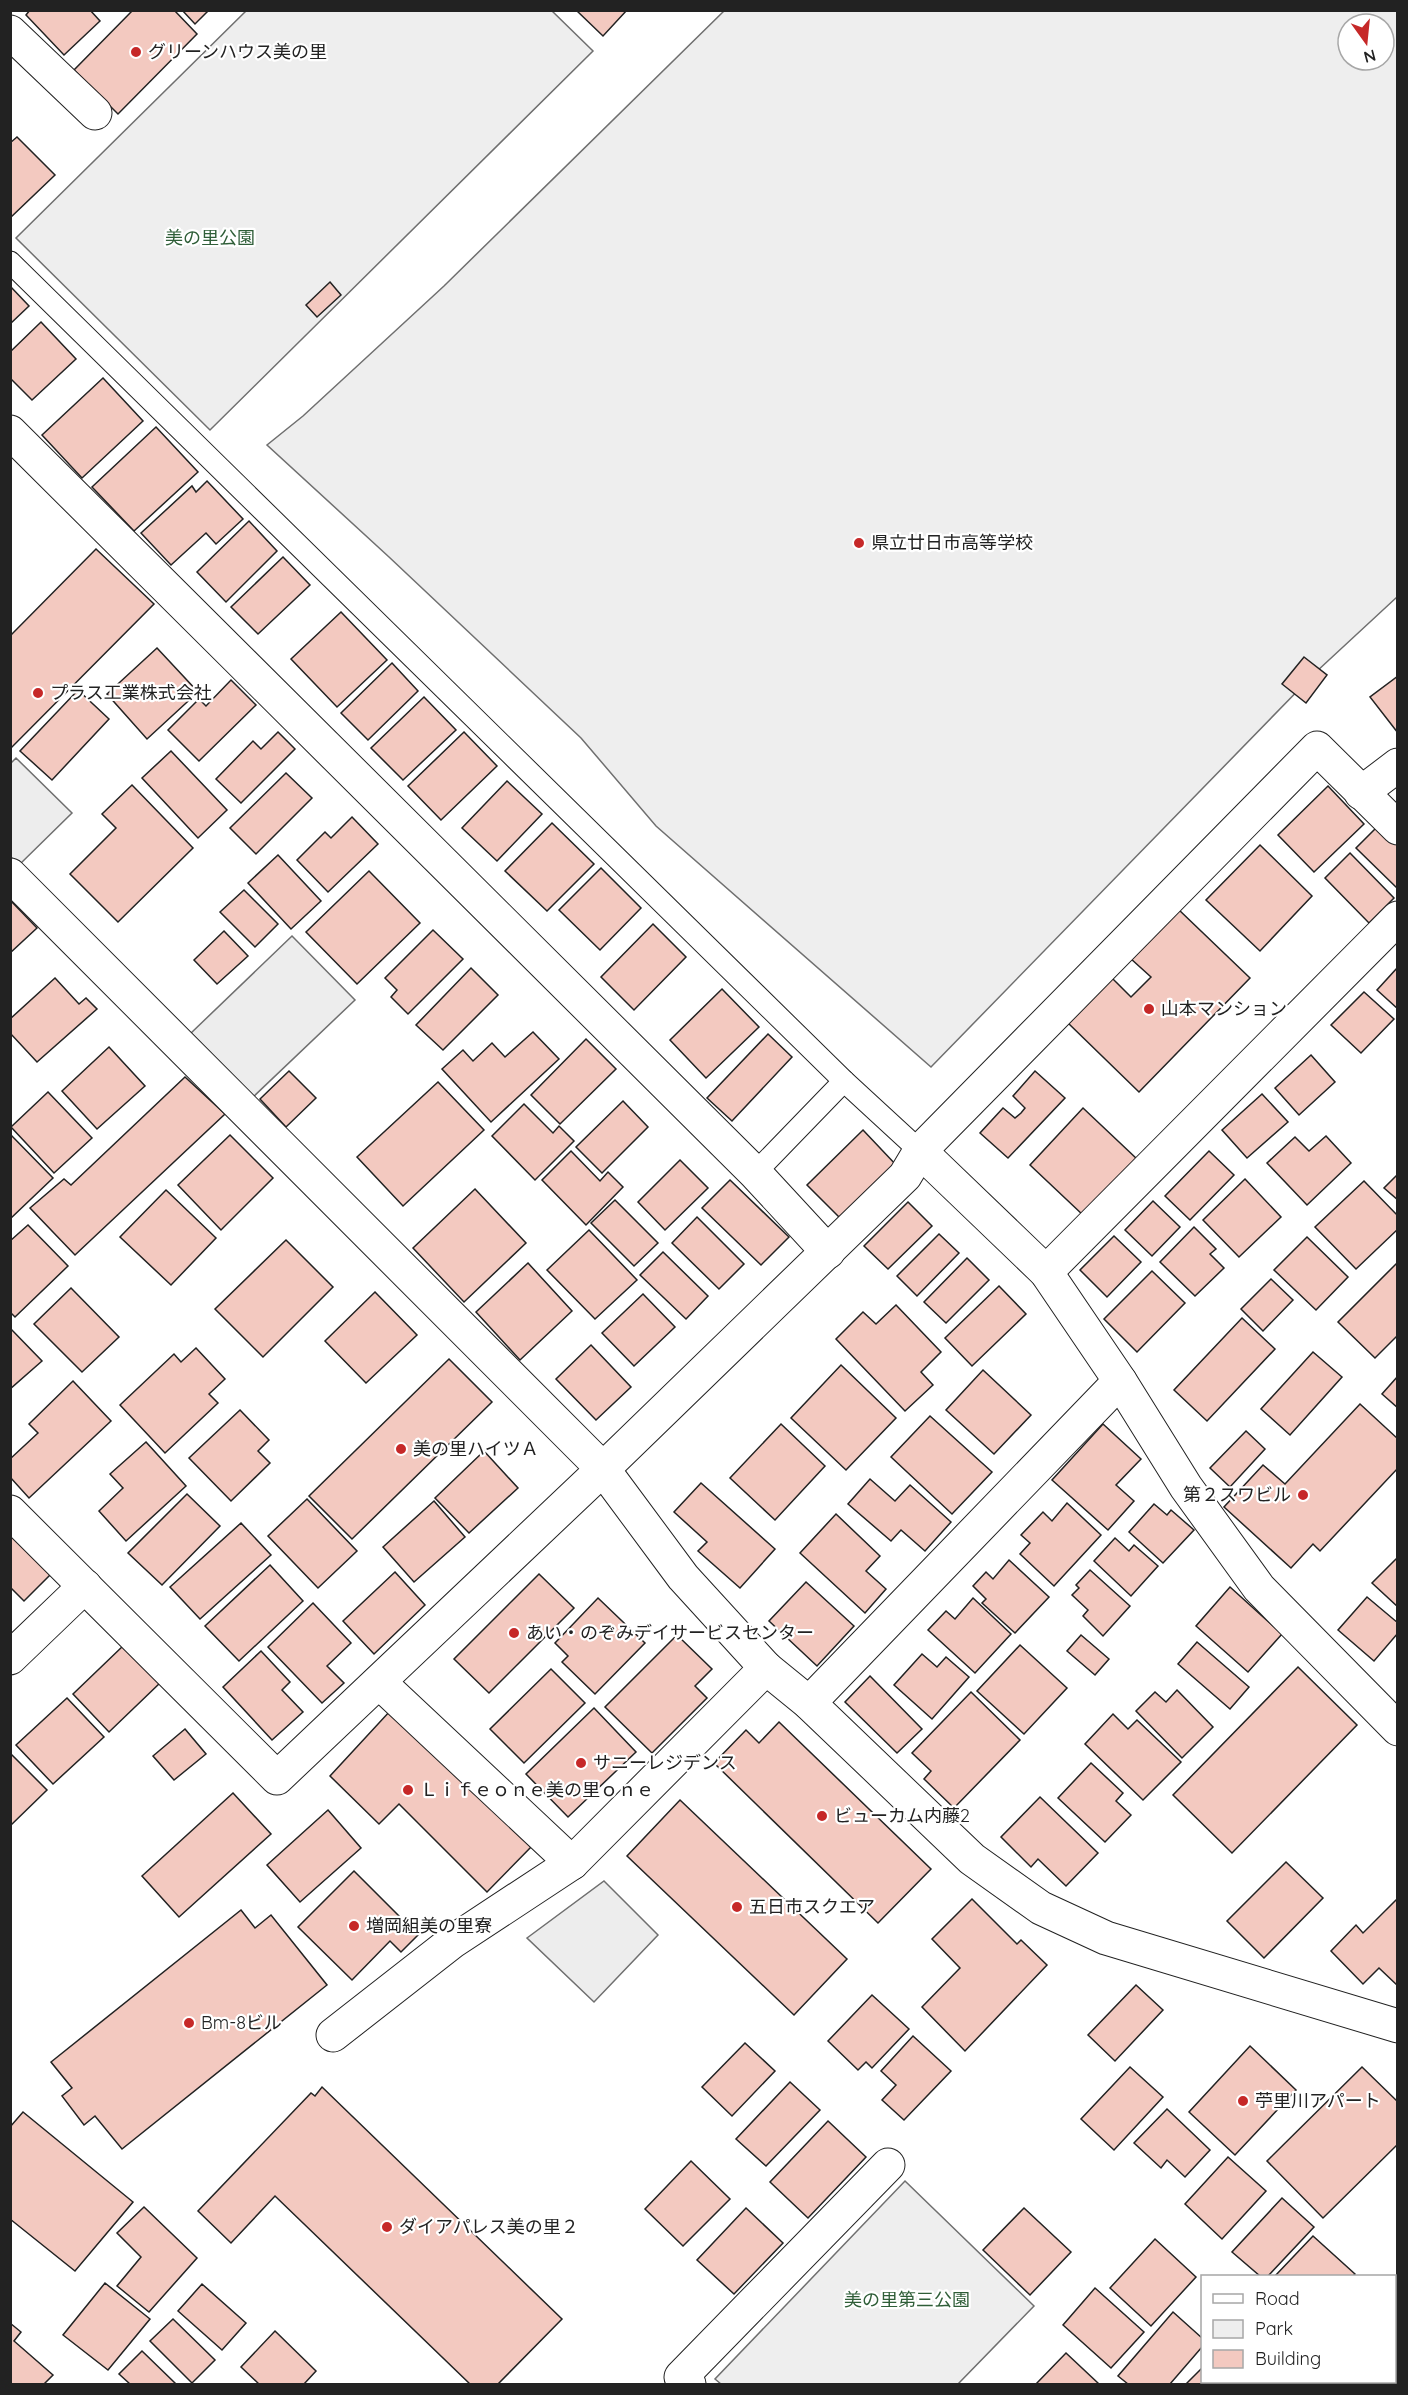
<svg xmlns="http://www.w3.org/2000/svg" width="1408" height="2395" viewBox="0 0 1408 2395" font-family="Quicksand,'Noto Sans JP',sans-serif">
  <style>
    .green { fill: #eee; stroke: #6f6f6f; stroke-width: 1.5; fill-rule: evenodd }
    .parking { fill: #ededed; stroke: #6f6f6f; stroke-width: 1.5 }
    .building { fill: #f3c9c0; stroke: #222; stroke-width: 1.5 }
    .lines { fill: none; stroke-linecap: round; stroke-linejoin: round }
    .service-casing { stroke: #222; stroke-width: 23 }
    .minor-casing { stroke: #222; stroke-width: 35 }
    .tertiary-casing { stroke: #222; stroke-width: 35 }
    .service { stroke: #fff; stroke-width: 21 }
    .minor { stroke: #fff; stroke-width: 33 }
    .tertiary { stroke: #fff; stroke-width: 33 }
    .poi-dot { fill: #c62828; stroke: #fff; stroke-width: 2 }
    .labels { text-anchor: middle; stroke-width: 4.5; stroke-linejoin: round; paint-order: stroke }
    .poi-label { font-size: 18px; fill: #222; stroke: #fff; text-anchor: start }
    .park-label { font-size: 18px; fill: #2f5e38; stroke: #fff }
  </style>
  <rect width="100%" height="100%" fill="#fff"/>
  <g class="green">
    <polygon points="246,11 552,11 593,51 210,430 16,238"/>
    <path d="M724,11h673v586l-81,75 -385,395 -275,-241 -75,-88 -192,-181 -122,-112 36,-29 141,-130zM1348,24h36v36h-36z"/>
    <polygon points="905,2181 1034,2306 958,2384 721,2384 715,2379"/>
  </g>
  <g class="parking">
    <polygon points="16,758 72,813 19,865 11,857 10,764"/>
    <polygon points="292,936 355,1000 252,1098 190,1034"/>
    <polygon points="604,1881 658,1935 594,2002 527,1938"/>
  </g>
  <g class="building">
    <polygon points="30,10 90,10 100,21 64,55 26,15"/>
    <polygon points="133,10 174,10 197,34 118,114 74,70"/>
    <polygon points="182,10 209,10 195,24"/>
    <polygon points="576,10 627,10 603,36"/>
    <polygon points="17,137 55,175 10,218 10,143"/>
    <polygon points="330,282 341,295 317,317 306,305"/>
    <polygon points="10,286 29,306 10,324"/>
    <polygon points="41,322 76,359 32,400 10,378 10,352"/>
    <polygon points="103,378 143,421 82,478 42,435"/>
    <polygon points="156,427 198,472 134,531 92,487"/>
    <polygon points="207,481 243,519 216,544 206,533 171,565 141,533 192,486 196,492"/>
    <polygon points="249,521 277,551 226,602 197,572"/>
    <polygon points="96,549 154,604 10,749 10,636"/>
    <polygon points="283,557 310,585 258,634 231,607"/>
    <polygon points="341,612 387,660 337,707 291,659"/>
    <polygon points="157,648 198,692 147,739 107,694"/>
    <polygon points="1304,657 1327,675 1306,703 1282,684"/>
    <polygon points="392,663 418,691 368,740 341,713"/>
    <polygon points="1398,676 1398,733 1370,697"/>
    <polygon points="231,680 256,705 199,761 168,730 199,699 206,706"/>
    <polygon points="78,690 109,719 52,780 20,751"/>
    <polygon points="424,697 456,730 403,780 371,748"/>
    <polygon points="278,732 295,749 241,803 216,779 253,741 261,749"/>
    <polygon points="464,732 497,766 441,820 408,786"/>
    <polygon points="171,751 227,810 198,838 142,778"/>
    <polygon points="286,773 312,798 256,854 230,828"/>
    <polygon points="507,781 542,814 497,861 462,828"/>
    <polygon points="132,785 193,848 118,922 70,874 116,828 102,814"/>
    <polygon points="1328,786 1364,824 1314,872 1278,835"/>
    <polygon points="352,817 378,844 328,892 297,860 325,832 331,838"/>
    <polygon points="552,823 594,864 547,911 505,871"/>
    <polygon points="1380,824 1398,841 1398,889 1356,848"/>
    <polygon points="1260,845 1312,896 1260,951 1206,900"/>
    <polygon points="1350,853 1394,898 1369,923 1325,878"/>
    <polygon points="278,855 321,901 291,929 248,883"/>
    <polygon points="601,868 641,908 600,950 559,910"/>
    <polygon points="369,871 420,923 357,984 306,932"/>
    <polygon points="244,890 278,924 255,947 220,912"/>
    <polygon points="10,900 37,928 10,953"/>
    <polygon points="1178,909 1250,978 1139,1092 1067,1022 1111,977 1131,997 1151,977 1130,958"/>
    <polygon points="653,924 686,957 634,1010 601,977"/>
    <polygon points="433,930 463,959 408,1014 391,997 397,990 385,978"/>
    <polygon points="224,931 248,956 217,984 194,960"/>
    <polygon points="1398,967 1398,1009 1377,990"/>
    <polygon points="471,968 498,995 443,1050 416,1025"/>
    <polygon points="55,978 79,1004 86,998 97,1009 37,1062 10,1033 10,1019"/>
    <polygon points="722,989 759,1027 706,1078 670,1040"/>
    <polygon points="1364,992 1394,1019 1361,1053 1331,1025"/>
    <polygon points="533,1032 559,1059 491,1122 442,1069 463,1050 473,1061 492,1043 505,1057"/>
    <polygon points="768,1034 792,1057 732,1121 707,1098"/>
    <polygon points="586,1039 616,1069 560,1124 531,1095"/>
    <polygon points="109,1047 145,1086 97,1129 62,1091"/>
    <polygon points="1311,1055 1335,1082 1299,1115 1275,1088"/>
    <polygon points="289,1071 316,1098 286,1127 260,1099"/>
    <polygon points="1035,1071 1065,1098 1008,1158 980,1133 1003,1108 1015,1118 1021,1113 1025,1108 1013,1096"/>
    <polygon points="185,1077 225,1114 75,1255 30,1208 64,1179 71,1185"/>
    <polygon points="438,1082 484,1130 403,1206 357,1157"/>
    <polygon points="48,1092 92,1138 54,1173 11,1127"/>
    <polygon points="1262,1094 1288,1122 1247,1158 1222,1130"/>
    <polygon points="623,1101 648,1127 602,1173 576,1147"/>
    <polygon points="524,1104 553,1133 559,1126 574,1141 535,1180 492,1136"/>
    <polygon points="1083,1108 1137,1159 1084,1216 1030,1165"/>
    <polygon points="863,1130 898,1167 846,1224 807,1185"/>
    <polygon points="10,1134 53,1178 10,1219"/>
    <polygon points="230,1135 273,1178 221,1230 178,1185"/>
    <polygon points="1326,1136 1351,1163 1307,1205 1267,1163 1295,1137 1309,1151"/>
    <polygon points="571,1151 600,1181 608,1172 623,1187 586,1225 542,1180"/>
    <polygon points="1209,1151 1234,1175 1190,1220 1165,1196"/>
    <polygon points="680,1160 708,1188 665,1230 638,1202"/>
    <polygon points="1398,1174 1398,1200 1384,1188"/>
    <polygon points="1245,1179 1281,1217 1239,1257 1203,1220"/>
    <polygon points="730,1180 789,1237 761,1265 702,1208"/>
    <polygon points="1364,1181 1398,1216 1398,1229 1356,1269 1315,1227"/>
    <polygon points="475,1189 526,1243 464,1302 413,1248"/>
    <polygon points="166,1190 216,1238 171,1285 120,1237"/>
    <polygon points="615,1200 658,1243 634,1266 591,1223"/>
    <polygon points="1153,1201 1180,1227 1152,1256 1125,1230"/>
    <polygon points="908,1202 932,1226 888,1269 864,1246"/>
    <polygon points="697,1217 744,1264 719,1289 672,1243"/>
    <polygon points="28,1225 68,1266 15,1317 10,1312 10,1241"/>
    <polygon points="1194,1227 1216,1249 1210,1254 1224,1268 1195,1296 1160,1262"/>
    <polygon points="589,1230 637,1280 595,1319 547,1270"/>
    <polygon points="939,1234 959,1253 917,1296 897,1276"/>
    <polygon points="1114,1236 1141,1262 1107,1297 1080,1270"/>
    <polygon points="1307,1237 1348,1277 1316,1310 1274,1270"/>
    <polygon points="286,1240 333,1287 263,1357 215,1309"/>
    <polygon points="663,1252 708,1296 686,1319 640,1275"/>
    <polygon points="967,1258 989,1280 946,1323 924,1302"/>
    <polygon points="1398,1262 1398,1335 1375,1358 1338,1322"/>
    <polygon points="528,1263 572,1311 520,1360 476,1312"/>
    <polygon points="1152,1271 1185,1303 1137,1352 1104,1319"/>
    <polygon points="1271,1279 1293,1300 1263,1331 1241,1309"/>
    <polygon points="999,1286 1026,1314 972,1366 945,1338"/>
    <polygon points="71,1288 119,1337 82,1372 34,1324"/>
    <polygon points="375,1292 417,1335 366,1383 325,1341"/>
    <polygon points="643,1294 675,1327 634,1366 602,1333"/>
    <polygon points="896,1305 941,1352 921,1372 933,1385 905,1411 836,1339 863,1312 876,1324"/>
    <polygon points="1242,1318 1275,1349 1207,1421 1174,1390"/>
    <polygon points="10,1328 42,1361 10,1389"/>
    <polygon points="591,1345 631,1387 596,1420 556,1379"/>
    <polygon points="196,1348 225,1379 209,1394 218,1403 165,1453 120,1405 174,1354 181,1362"/>
    <polygon points="1313,1352 1342,1377 1290,1435 1261,1409"/>
    <polygon points="449,1359 492,1402 352,1539 309,1496"/>
    <polygon points="841,1365 896,1418 846,1470 791,1418"/>
    <polygon points="983,1370 1031,1415 994,1454 946,1410"/>
    <polygon points="1398,1376 1398,1408 1382,1394"/>
    <polygon points="73,1381 111,1421 29,1498 10,1477 10,1459 38,1433 29,1424"/>
    <polygon points="1360,1404 1398,1439 1398,1468 1320,1551 1313,1544 1291,1568 1224,1507 1263,1465 1285,1484"/>
    <polygon points="240,1410 269,1440 258,1451 270,1463 231,1501 189,1458"/>
    <polygon points="930,1416 992,1472 952,1514 891,1457"/>
    <polygon points="781,1424 825,1466 775,1520 730,1478"/>
    <polygon points="1103,1424 1141,1459 1116,1485 1134,1501 1108,1530 1052,1480"/>
    <polygon points="1246,1431 1265,1449 1230,1487 1210,1468"/>
    <polygon points="146,1442 186,1486 126,1541 99,1511 123,1488 110,1474"/>
    <polygon points="484,1451 518,1488 469,1533 435,1498"/>
    <polygon points="870,1479 895,1501 910,1485 951,1522 925,1551 901,1530 891,1541 848,1504"/>
    <polygon points="701,1483 775,1549 740,1588 698,1551 707,1542 674,1512"/>
    <polygon points="187,1494 220,1526 162,1585 128,1553"/>
    <polygon points="307,1499 357,1551 318,1588 268,1536"/>
    <polygon points="434,1501 465,1537 414,1582 383,1547"/>
    <polygon points="1067,1503 1101,1535 1054,1586 1020,1554 1030,1543 1021,1535 1043,1512 1052,1521"/>
    <polygon points="1154,1504 1167,1515 1171,1510 1194,1530 1163,1563 1129,1532"/>
    <polygon points="836,1514 880,1556 866,1571 886,1589 865,1613 800,1553"/>
    <polygon points="241,1523 271,1555 200,1619 170,1587"/>
    <polygon points="10,1529 53,1572 24,1601 10,1587"/>
    <polygon points="1115,1538 1129,1551 1134,1545 1158,1566 1131,1596 1094,1561"/>
    <polygon points="1398,1557 1398,1607 1372,1583"/>
    <polygon points="1009,1560 1049,1597 1015,1633 982,1603 986,1599 973,1586 986,1572 993,1579"/>
    <polygon points="270,1565 303,1601 239,1661 205,1626"/>
    <polygon points="1090,1570 1130,1606 1103,1636 1083,1616 1088,1610 1072,1595 1079,1588 1076,1585"/>
    <polygon points="395,1572 425,1605 374,1654 343,1621"/>
    <polygon points="539,1574 574,1608 489,1693 454,1659"/>
    <polygon points="806,1582 854,1626 817,1666 769,1621"/>
    <polygon points="1230,1587 1282,1634 1248,1672 1196,1626"/>
    <polygon points="1367,1597 1398,1623 1398,1633 1374,1661 1338,1630"/>
    <polygon points="598,1598 645,1643 595,1694 562,1662 568,1656 555,1643"/>
    <polygon points="973,1598 1011,1634 975,1673 928,1630 946,1611 955,1619"/>
    <polygon points="313,1603 351,1643 327,1666 344,1683 322,1703 268,1647"/>
    <polygon points="677,1635 712,1669 695,1686 707,1698 652,1753 605,1707"/>
    <polygon points="1081,1635 1109,1659 1095,1675 1067,1651"/>
    <polygon points="1197,1642 1249,1687 1230,1709 1178,1664"/>
    <polygon points="124,1645 161,1682 109,1732 73,1694"/>
    <polygon points="1020,1645 1067,1688 1024,1734 977,1691"/>
    <polygon points="261,1651 290,1682 282,1690 303,1712 272,1740 223,1687"/>
    <polygon points="922,1654 937,1667 946,1657 969,1677 932,1719 894,1685"/>
    <polygon points="1298,1667 1357,1725 1232,1853 1173,1795"/>
    <polygon points="551,1669 585,1703 524,1763 490,1729"/>
    <polygon points="870,1676 922,1729 897,1753 845,1702"/>
    <polygon points="1177,1690 1213,1727 1182,1758 1136,1711 1155,1692 1166,1702"/>
    <polygon points="971,1692 1020,1740 954,1808 924,1779 931,1771 912,1753"/>
    <polygon points="67,1698 104,1737 53,1784 16,1745"/>
    <polygon points="594,1708 636,1752 568,1817 526,1774"/>
    <polygon points="390,1711 531,1847 487,1892 399,1804 379,1824 330,1776"/>
    <polygon points="1113,1714 1128,1729 1137,1720 1181,1762 1143,1800 1085,1744"/>
    <polygon points="779,1722 931,1869 878,1923 714,1763 746,1730 759,1743"/>
    <polygon points="185,1729 206,1754 174,1780 153,1756"/>
    <polygon points="10,1753 47,1790 10,1826"/>
    <polygon points="1091,1763 1123,1793 1116,1801 1131,1815 1105,1842 1058,1798"/>
    <polygon points="233,1793 271,1834 179,1917 142,1876"/>
    <polygon points="1040,1797 1098,1853 1066,1886 1038,1859 1031,1867 1001,1837"/>
    <polygon points="680,1800 847,1959 794,2015 627,1856"/>
    <polygon points="328,1810 361,1848 300,1902 267,1865"/>
    <polygon points="1286,1862 1323,1898 1264,1958 1227,1921"/>
    <polygon points="354,1871 418,1935 401,1952 390,1941 352,1980 298,1927"/>
    <polygon points="1398,1898 1398,1986 1379,1968 1363,1984 1331,1951 1356,1925 1363,1933"/>
    <polygon points="972,1899 1017,1944 1021,1940 1047,1965 965,2051 922,2007 960,1968 932,1939"/>
    <polygon points="241,1910 255,1928 271,1915 327,1985 122,2149 95,2116 84,2125 62,2096 72,2088 51,2062"/>
    <polygon points="1136,1985 1163,2010 1115,2061 1088,2035"/>
    <polygon points="872,1995 909,2029 872,2068 866,2062 858,2070 828,2041"/>
    <polygon points="913,2036 951,2071 904,2120 882,2100 896,2085 881,2071"/>
    <polygon points="745,2043 775,2071 732,2116 702,2087"/>
    <polygon points="1250,2046 1296,2090 1235,2155 1189,2112"/>
    <polygon points="1130,2067 1163,2097 1114,2150 1081,2119"/>
    <polygon points="1362,2067 1398,2102 1398,2144 1323,2218 1267,2161"/>
    <polygon points="790,2082 820,2110 766,2166 736,2139"/>
    <polygon points="322,2087 562,2319 498,2384 470,2384 275,2196 231,2243 198,2211 311,2093 315,2096"/>
    <polygon points="1167,2109 1210,2150 1185,2177 1167,2160 1161,2168 1134,2143"/>
    <polygon points="23,2112 133,2202 75,2271 10,2219 10,2127"/>
    <polygon points="828,2121 866,2157 808,2218 770,2182"/>
    <polygon points="1228,2157 1266,2191 1222,2239 1185,2204"/>
    <polygon points="691,2161 730,2199 683,2246 645,2209"/>
    <polygon points="1282,2198 1314,2227 1268,2276 1260,2276 1232,2252"/>
    <polygon points="144,2207 197,2258 149,2312 117,2286 141,2257 117,2233"/>
    <polygon points="746,2208 783,2243 734,2294 697,2260"/>
    <polygon points="1024,2208 1071,2252 1030,2295 983,2250"/>
    <polygon points="1313,2236 1355,2274 1353,2276 1275,2276"/>
    <polygon points="1155,2239 1196,2277 1151,2326 1110,2288"/>
    <polygon points="105,2283 150,2319 108,2370 63,2335"/>
    <polygon points="202,2284 246,2323 222,2350 178,2311"/>
    <polygon points="1095,2288 1144,2332 1111,2368 1063,2325"/>
    <polygon points="1173,2312 1202,2338 1202,2347 1170,2384 1128,2384 1118,2376"/>
    <polygon points="173,2319 215,2360 192,2383 150,2341"/>
    <polygon points="10,2323 21,2332 14,2341 53,2375 44,2384 10,2384"/>
    <polygon points="275,2331 316,2371 304,2384 259,2384 241,2367"/>
    <polygon points="142,2351 176,2384 130,2384 119,2374"/>
    <polygon points="1066,2353 1099,2384 1036,2384"/>
    <polygon points="1202,2368 1202,2382 1233,2382 1236,2384 1186,2384"/>
    <polygon points="1394,2369 1398,2372 1398,2381 1394,2384 1321,2384 1323,2382 1394,2382"/>
    <polygon points="1272,2382 1299,2382 1302,2384 1269,2384"/>
  </g>
  <g class="lines">
    <g class="service-casing">
      <g id="service">
        <polyline points="10,262 844,1081 920,1151"/>
        <polyline points="755,1173 844,1081"/>
      </g>
    </g>
    <g class="minor-casing">
      <g id="minor">
        <polyline points="10,32 95,113"/>
        <polyline points="10,432 755,1173 828,1252"/>
        <polyline points="1361,793 1398,765"/>
        <polyline points="10,875 603,1469"/>
        <polyline points="920,1151 1046,1272 1120,1381 1186,1487 1259,1588 1398,1729"/>
        <polyline points="1046,1272 1398,918"/>
        <polyline points="10,1512 277,1778 603,1469 905,1176 920,1151 1317,748 1398,828"/>
        <polyline points="10,1658 85,1586"/>
        <polyline points="379,1682 572,1863"/>
        <polyline points="809,1703 1120,1381"/>
        <polyline points="333,2035 452,1942 572,1863 766,1668"/>
        <polyline points="689,2384 681,2377 888,2165"/>
      </g>
    </g>
    <g class="tertiary-casing">
      <polyline id="tertiary" points="603,1469 683,1577 766,1668 809,1703 972,1859 1041,1908 1106,1938 1398,2026"/>
    </g>
    <use href="#service" class="service"/>
    <use href="#minor" class="minor"/>
    <use href="#tertiary" class="tertiary"/>
  </g>
  <g class="poi-dot">
    <circle cx="136" cy="52" r="6"/>
    <circle cx="859" cy="543" r="6"/>
    <circle cx="38" cy="693" r="6"/>
    <circle cx="1149" cy="1009" r="6"/>
    <circle cx="401" cy="1449" r="6"/>
    <circle cx="1303" cy="1495" r="6"/>
    <circle cx="514" cy="1633" r="6"/>
    <circle cx="581" cy="1763" r="6"/>
    <circle cx="408" cy="1790" r="6"/>
    <circle cx="822" cy="1816" r="6"/>
    <circle cx="737" cy="1907" r="6"/>
    <circle cx="354" cy="1926" r="6"/>
    <circle cx="189" cy="2023" r="6"/>
    <circle cx="1243" cy="2101" r="6"/>
    <circle cx="387" cy="2227" r="6"/>
  </g>
  <g class="labels">
    <g class="poi-label">
      <text x="148" y="58">グリーンハウス美の里</text>
      <text x="871" y="549">県立廿日市高等学校</text>
      <text x="50" y="699">プラス工業株式会社</text>
      <text x="1161" y="1015">山本マンション</text>
      <text x="413" y="1455">美の里ハイツＡ</text>
      <text x="1291" y="1501" text-anchor="end">第２スワビル</text>
      <text x="526" y="1639">あい・のぞみデイサービスセンター</text>
      <text x="593" y="1769">サニーレジデンス</text>
      <text x="420" y="1796">Ｌｉｆｅｏｎｅ美の里ｏｎｅ</text>
      <text x="834" y="1822">ビューカム内藤2</text>
      <text x="749" y="1913">五日市スクエア</text>
      <text x="366" y="1932">増岡組美の里寮</text>
      <text x="201" y="2029">Bm-8ビル</text>
      <text x="1255" y="2107">苧里川アパート</text>
      <text x="399" y="2233">ダイアパレス美の里２</text>
    </g>
    <g class="park-label">
      <text x="210" y="244">美の里公園</text>
      <text x="907" y="2306">美の里第三公園</text>
    </g>
  </g>
  <rect width="1408" height="2395" fill="none" stroke="#222222" stroke-width="24"/>
  <rect x="1201" y="2275" width="195" height="108" fill="#ffffff" stroke="#a7a7a7" stroke-width="1.5"/>
  <rect x="1213" y="2294" width="30" height="9" fill="#ffffff" stroke="#a7a7a7" stroke-width="1.5"/>
  <text x="1255" y="2305" font-size="18" fill="#222222">Road</text>
  <rect x="1213" y="2320" width="30" height="18" fill="#eeeeee" stroke="#a7a7a7" stroke-width="1.5"/>
  <text x="1255" y="2335" font-size="18" fill="#222222">Park</text>
  <rect x="1213" y="2350" width="30" height="18" fill="#f3c9c0" stroke="#a7a7a7" stroke-width="1.5"/>
  <text x="1255" y="2365" font-size="18" fill="#222222">Building</text>
  <g transform="translate(1366 42) rotate(165)"><circle r="28" fill="#ffffff" stroke="#a7a7a7" stroke-width="1.5"/>
  <path d="M0-4.5L10 22L0 15L-10 22Z" fill="#c62828"/>
  <text y="-9" font-size="16" font-weight="bold" text-anchor="middle" fill="#222222">N</text>
  </g>
</svg>
